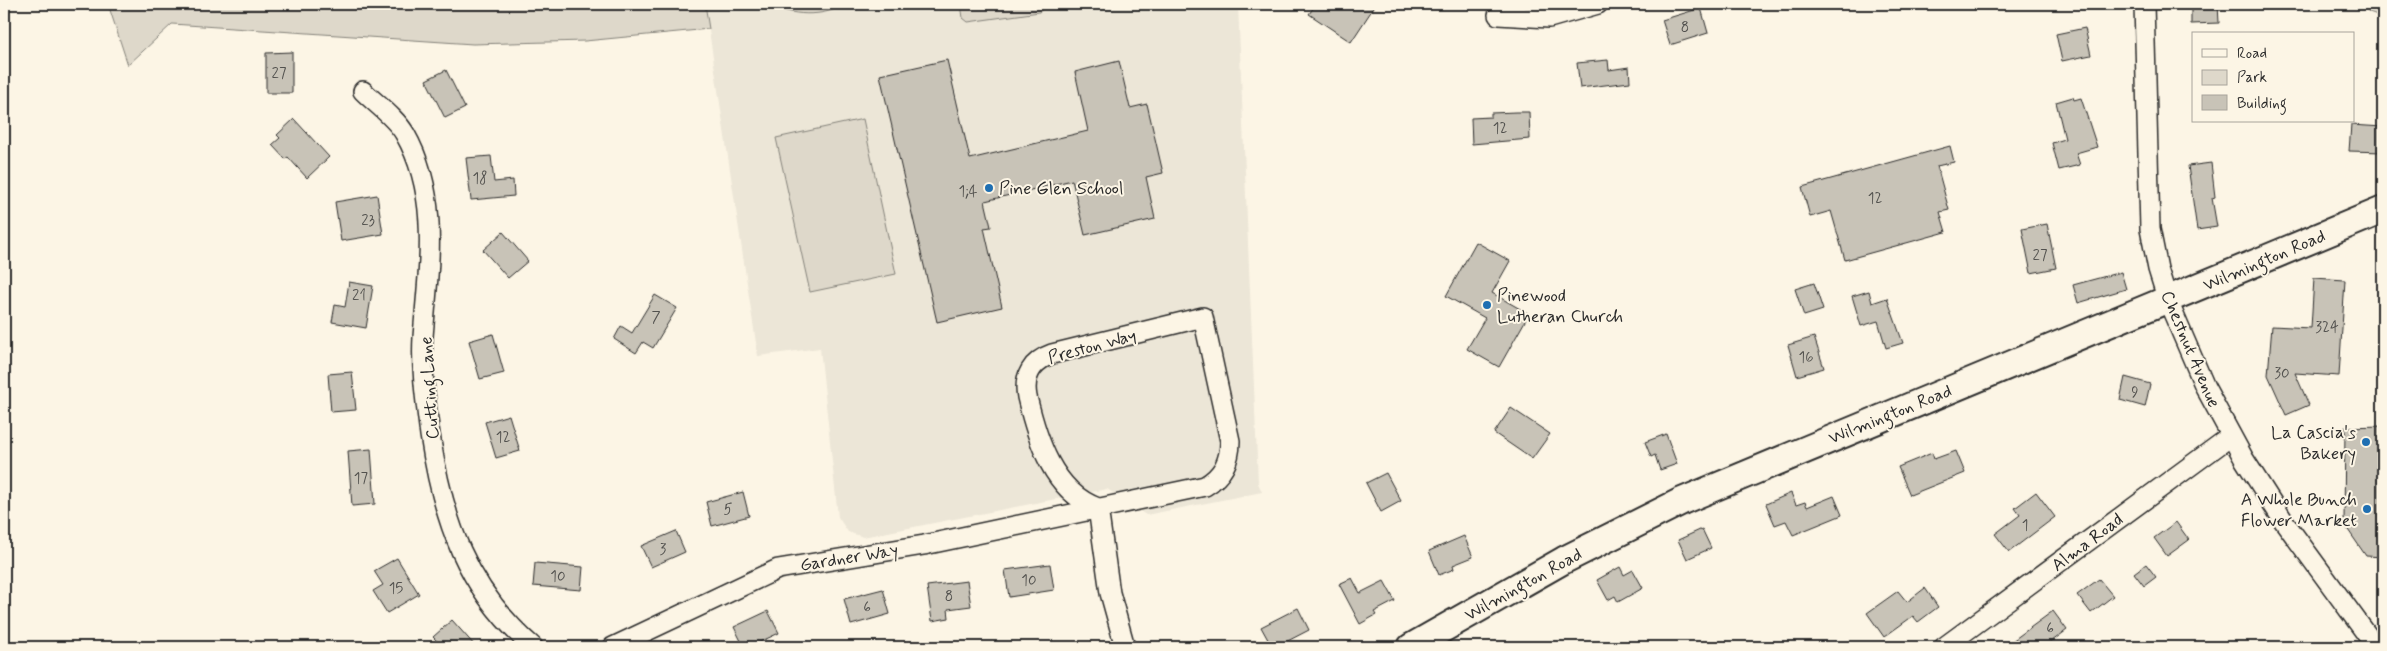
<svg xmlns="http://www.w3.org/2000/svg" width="2387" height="651" viewBox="0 0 2387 651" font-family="Mynerve,sans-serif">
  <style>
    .built { fill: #ece6d7 }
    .green { fill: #ded8ca; stroke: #84827a }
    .building { fill: #c8c3b7; stroke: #2b2b2b }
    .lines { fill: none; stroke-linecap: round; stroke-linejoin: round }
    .street-casing { stroke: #2b2b2b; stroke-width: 22 }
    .secondary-casing { stroke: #2b2b2b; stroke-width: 30 }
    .street { stroke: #fcf5e5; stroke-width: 19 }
    .secondary { stroke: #fcf5e5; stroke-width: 26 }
    .poi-dot { fill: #1f6fb2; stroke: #fcf5e5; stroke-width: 2 }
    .labels { text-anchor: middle; stroke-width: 4; stroke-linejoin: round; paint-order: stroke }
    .number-label { font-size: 15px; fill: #52514e }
    .poi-label { font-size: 18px; fill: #2b2b2b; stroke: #fcf5e5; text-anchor: start }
    .street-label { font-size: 18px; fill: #2b2b2b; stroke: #fcf5e5 }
  </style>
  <rect width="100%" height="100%" fill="#fcf5e5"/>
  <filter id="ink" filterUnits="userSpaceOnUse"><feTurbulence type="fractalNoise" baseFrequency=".02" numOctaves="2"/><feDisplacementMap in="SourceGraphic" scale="10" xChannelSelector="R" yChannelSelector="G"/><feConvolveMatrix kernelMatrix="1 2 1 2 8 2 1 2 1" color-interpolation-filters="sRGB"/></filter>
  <g filter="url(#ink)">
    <polygon class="built" points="705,4 1238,4 1258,483 1262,492 1146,515 1107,489 863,537 848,532 838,517 820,348 758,356"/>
    <g class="green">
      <polygon points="108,4 705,4 709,29 585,41 473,44 172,24 128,65"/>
      <path d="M767,4h79c-24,14 -54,12 -79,0z"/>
      <polygon points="961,4 1042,4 1043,9 1039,12 968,22 963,18"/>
      <polygon points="2362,4 2383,4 2383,17 2369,12"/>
      <polygon points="863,119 896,274 810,292 776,138"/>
    </g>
    <g class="building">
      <polygon points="1316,4 1376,4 1351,42 1309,14"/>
      <polygon points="2191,4 2218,4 2219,23 2191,24"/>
      <polygon points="1701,8 1708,33 1670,45 1662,20"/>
      <polygon points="2085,28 2091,55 2062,61 2056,34"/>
      <polygon points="292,52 292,93 266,93 266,53"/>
      <polygon points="947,60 970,159 1088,131 1075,72 1119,61 1130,108 1147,104 1163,173 1146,177 1155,219 1085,235 1072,180 985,201 991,227 984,228 1002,307 937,322 880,75"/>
      <polygon points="1608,60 1609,70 1629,67 1630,82 1580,88 1577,63"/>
      <polygon points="446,70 465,108 445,118 426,80"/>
      <polygon points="2073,97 2074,100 2081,98 2097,147 2076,153 2080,165 2059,170 2052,143 2065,139 2056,102"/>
      <polygon points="1516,112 1529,112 1530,139 1472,144 1471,118 1491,117 1491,113"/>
      <polygon points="294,119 329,157 307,178 288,157 285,159 272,145 280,138 277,135"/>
      <polygon points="2351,125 2383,127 2383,152 2349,151"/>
      <polygon points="1950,146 1954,162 1937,166 1949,210 1940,212 1946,232 1845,260 1831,211 1810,217 1802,187"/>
      <polygon points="491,156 494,182 513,180 514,196 471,200 466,158"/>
      <polygon points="2211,163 2215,197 2212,198 2217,227 2197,230 2188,166"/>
      <polygon points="377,195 383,234 341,241 335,202"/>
      <polygon points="2047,224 2056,268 2031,273 2022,229"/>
      <polygon points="503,232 528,261 508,278 483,250"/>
      <polygon points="1476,242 1510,261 1492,293 1529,314 1499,367 1467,349 1485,318 1446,296"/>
      <polygon points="2121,272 2126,289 2078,303 2073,285"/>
      <polygon points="2314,278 2345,280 2339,376 2295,373 2309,405 2286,415 2268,375 2272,326 2311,328"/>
      <polygon points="349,282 373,286 366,328 332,322 335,305 345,307"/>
      <polygon points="1814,283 1823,310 1804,316 1795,289"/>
      <polygon points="1869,291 1872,303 1887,298 1903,343 1886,348 1878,321 1861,326 1852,296"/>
      <polygon points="655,295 677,308 653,348 643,342 636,353 614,339 621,326 632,333"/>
      <polygon points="493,334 504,373 480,379 469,341"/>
      <polygon points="1814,337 1824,368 1797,376 1788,345"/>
      <polygon points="352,372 356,410 331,412 328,374"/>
      <polygon points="2125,377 2150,384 2145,407 2120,400"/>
      <polygon points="1511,408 1550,434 1532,459 1494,433"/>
      <polygon points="509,415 520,451 496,458 485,422"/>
      <polygon points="2383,426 2383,557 2366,556 2344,524 2345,427"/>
      <polygon points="1666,434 1677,464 1660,470 1655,455 1651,457 1645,442"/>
      <polygon points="371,449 375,504 352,506 348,451"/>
      <polygon points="1956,451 1965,473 1910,495 1898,467 1932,453 1934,459"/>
      <polygon points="1386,473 1401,501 1381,512 1366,483"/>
      <polygon points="743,492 749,516 712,526 706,502"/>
      <polygon points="2036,492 2055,517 2009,552 1995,534 2020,515 2015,508"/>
      <polygon points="1791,493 1796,505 1805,502 1807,507 1834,496 1842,515 1793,535 1786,521 1775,525 1766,504"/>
      <polygon points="2176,522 2189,540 2167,556 2154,538"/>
      <polygon points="1702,529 1711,548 1687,559 1678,540"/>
      <polygon points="676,531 685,552 651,567 641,546"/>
      <polygon points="1464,536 1473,557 1453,565 1454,569 1439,575 1429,551"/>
      <polygon points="397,558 419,594 387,613 373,591 383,585 374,571"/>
      <polygon points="535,563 583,567 581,590 533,586"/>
      <polygon points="1050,564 1054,590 1009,597 1005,570"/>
      <polygon points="2146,564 2156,577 2144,586 2134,573"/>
      <polygon points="1620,567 1624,575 1633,570 1643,588 1618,602 1615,596 1608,600 1597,580"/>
      <polygon points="1352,578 1360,593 1384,581 1395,601 1374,612 1376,615 1360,624 1339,584"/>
      <polygon points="2099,579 2113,596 2091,613 2077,595"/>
      <polygon points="967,581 971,606 948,609 949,618 932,621 927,586"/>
      <polygon points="1925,588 1938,607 1918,622 1913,616 1884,637 1867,613 1898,591 1907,602"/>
      <polygon points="883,589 890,614 851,625 844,599"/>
      <polygon points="1298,608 1309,630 1276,647 1272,647 1261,627"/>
      <polygon points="768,611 779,633 749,647 744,647 734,627"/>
      <polygon points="2053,611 2067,630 2044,647 2004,647"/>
      <polygon points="452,620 476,647 443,647 433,637"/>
    </g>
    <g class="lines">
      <g class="street-casing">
        <g id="street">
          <polyline points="2144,4 2150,229 2158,269 2168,301 2205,387 2244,459 2283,520 2376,647"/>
          <polyline points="1498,15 1549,18 1598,4"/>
          <path d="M363,91c13,13 33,27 42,43 36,63 23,135 18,203 -2,33 3,66 7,98 13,85 36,154 103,212"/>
          <polyline points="1098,508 1110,593 1125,647"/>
          <path d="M613,647l165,-78 146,-24 281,-59c17,-10 25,-24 25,-45l-27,-124 -151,37c-20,7 -29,22 -25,43 10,42 26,95 71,111"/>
          <polyline points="1944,647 2231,436"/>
        </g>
      </g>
      <g class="secondary-casing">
        <polyline id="secondary" points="1411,647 1564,560 1682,501 2383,210"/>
      </g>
      <use href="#street" class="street"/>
      <use href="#secondary" class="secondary"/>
    </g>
  </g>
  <g class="poi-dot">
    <circle cx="989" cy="188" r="5"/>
    <circle cx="1487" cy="305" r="5"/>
    <circle cx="2366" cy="442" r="5"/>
    <circle cx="2367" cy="509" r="5"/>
  </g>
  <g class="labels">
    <g class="number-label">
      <text x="1685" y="32">8</text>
      <text x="279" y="78">27</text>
      <text x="1500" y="133">12</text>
      <text x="480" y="183">18</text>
      <text x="968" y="196">1;4</text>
      <text x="1875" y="203">12</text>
      <text x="368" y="225">23</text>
      <text x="2040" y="260">27</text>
      <text x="359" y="300">21</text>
      <text x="656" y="322">7</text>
      <text x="2327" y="332">324</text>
      <text x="1806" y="362">16</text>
      <text x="2282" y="378">30</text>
      <text x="2135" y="397">9</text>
      <text x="503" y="442">12</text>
      <text x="361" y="483">17</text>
      <text x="728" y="514">5</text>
      <text x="2025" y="530">1</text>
      <text x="663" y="554">3</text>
      <text x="558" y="581">10</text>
      <text x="1029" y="585">10</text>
      <text x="396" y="593">15</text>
      <text x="949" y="601">8</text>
      <text x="867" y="612">6</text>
      <text x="2050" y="633">6</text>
    </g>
    <g class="poi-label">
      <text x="999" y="194">Pine Glen School</text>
      <text x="1497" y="301">Pinewood<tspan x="1497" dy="21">Lutheran Church</tspan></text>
      <text x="2356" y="438" text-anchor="end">La Cascia's<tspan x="2356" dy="21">Bakery</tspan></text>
      <text x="2357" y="505" text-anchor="end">A Whole Bunch<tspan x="2357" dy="21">Flower Market</tspan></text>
    </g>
    <g class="street-label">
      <text transform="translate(2264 260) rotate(-23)" y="6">Wilmington Road</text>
      <text transform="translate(1092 346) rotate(-15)" y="6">Preston Way</text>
      <text transform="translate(2191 349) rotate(67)" y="6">Chestnut Avenue</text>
      <text transform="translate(429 388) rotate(-94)" y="6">Cutting Lane</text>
      <text transform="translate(1890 414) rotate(-22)" y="6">Wilmington Road</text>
      <text transform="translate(2087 542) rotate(-37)" y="6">Alma Road</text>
      <text transform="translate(849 557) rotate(-9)" y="6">Gardner Way</text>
      <text transform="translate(1523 584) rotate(-29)" y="6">Wilmington Road</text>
    </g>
  </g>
  <rect width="2387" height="651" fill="none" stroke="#fcf5e5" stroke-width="20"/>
  <rect x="10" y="10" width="2367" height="631" fill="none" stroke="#2b2b2b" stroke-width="2" filter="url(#ink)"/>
  <rect x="2192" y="32" width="162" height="90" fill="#fcf5e5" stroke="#a8a49b"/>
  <rect x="2202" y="49" width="25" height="8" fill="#fcf5e5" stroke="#a8a49b"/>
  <text x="2237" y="58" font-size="15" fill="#2b2b2b">Road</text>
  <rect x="2202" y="70" width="25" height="15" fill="#ded8ca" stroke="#a8a49b"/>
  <text x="2237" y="82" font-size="15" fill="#2b2b2b">Park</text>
  <rect x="2202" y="95" width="25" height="15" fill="#c8c3b7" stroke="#a8a49b"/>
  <text x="2237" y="108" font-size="15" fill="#2b2b2b">Building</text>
</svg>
